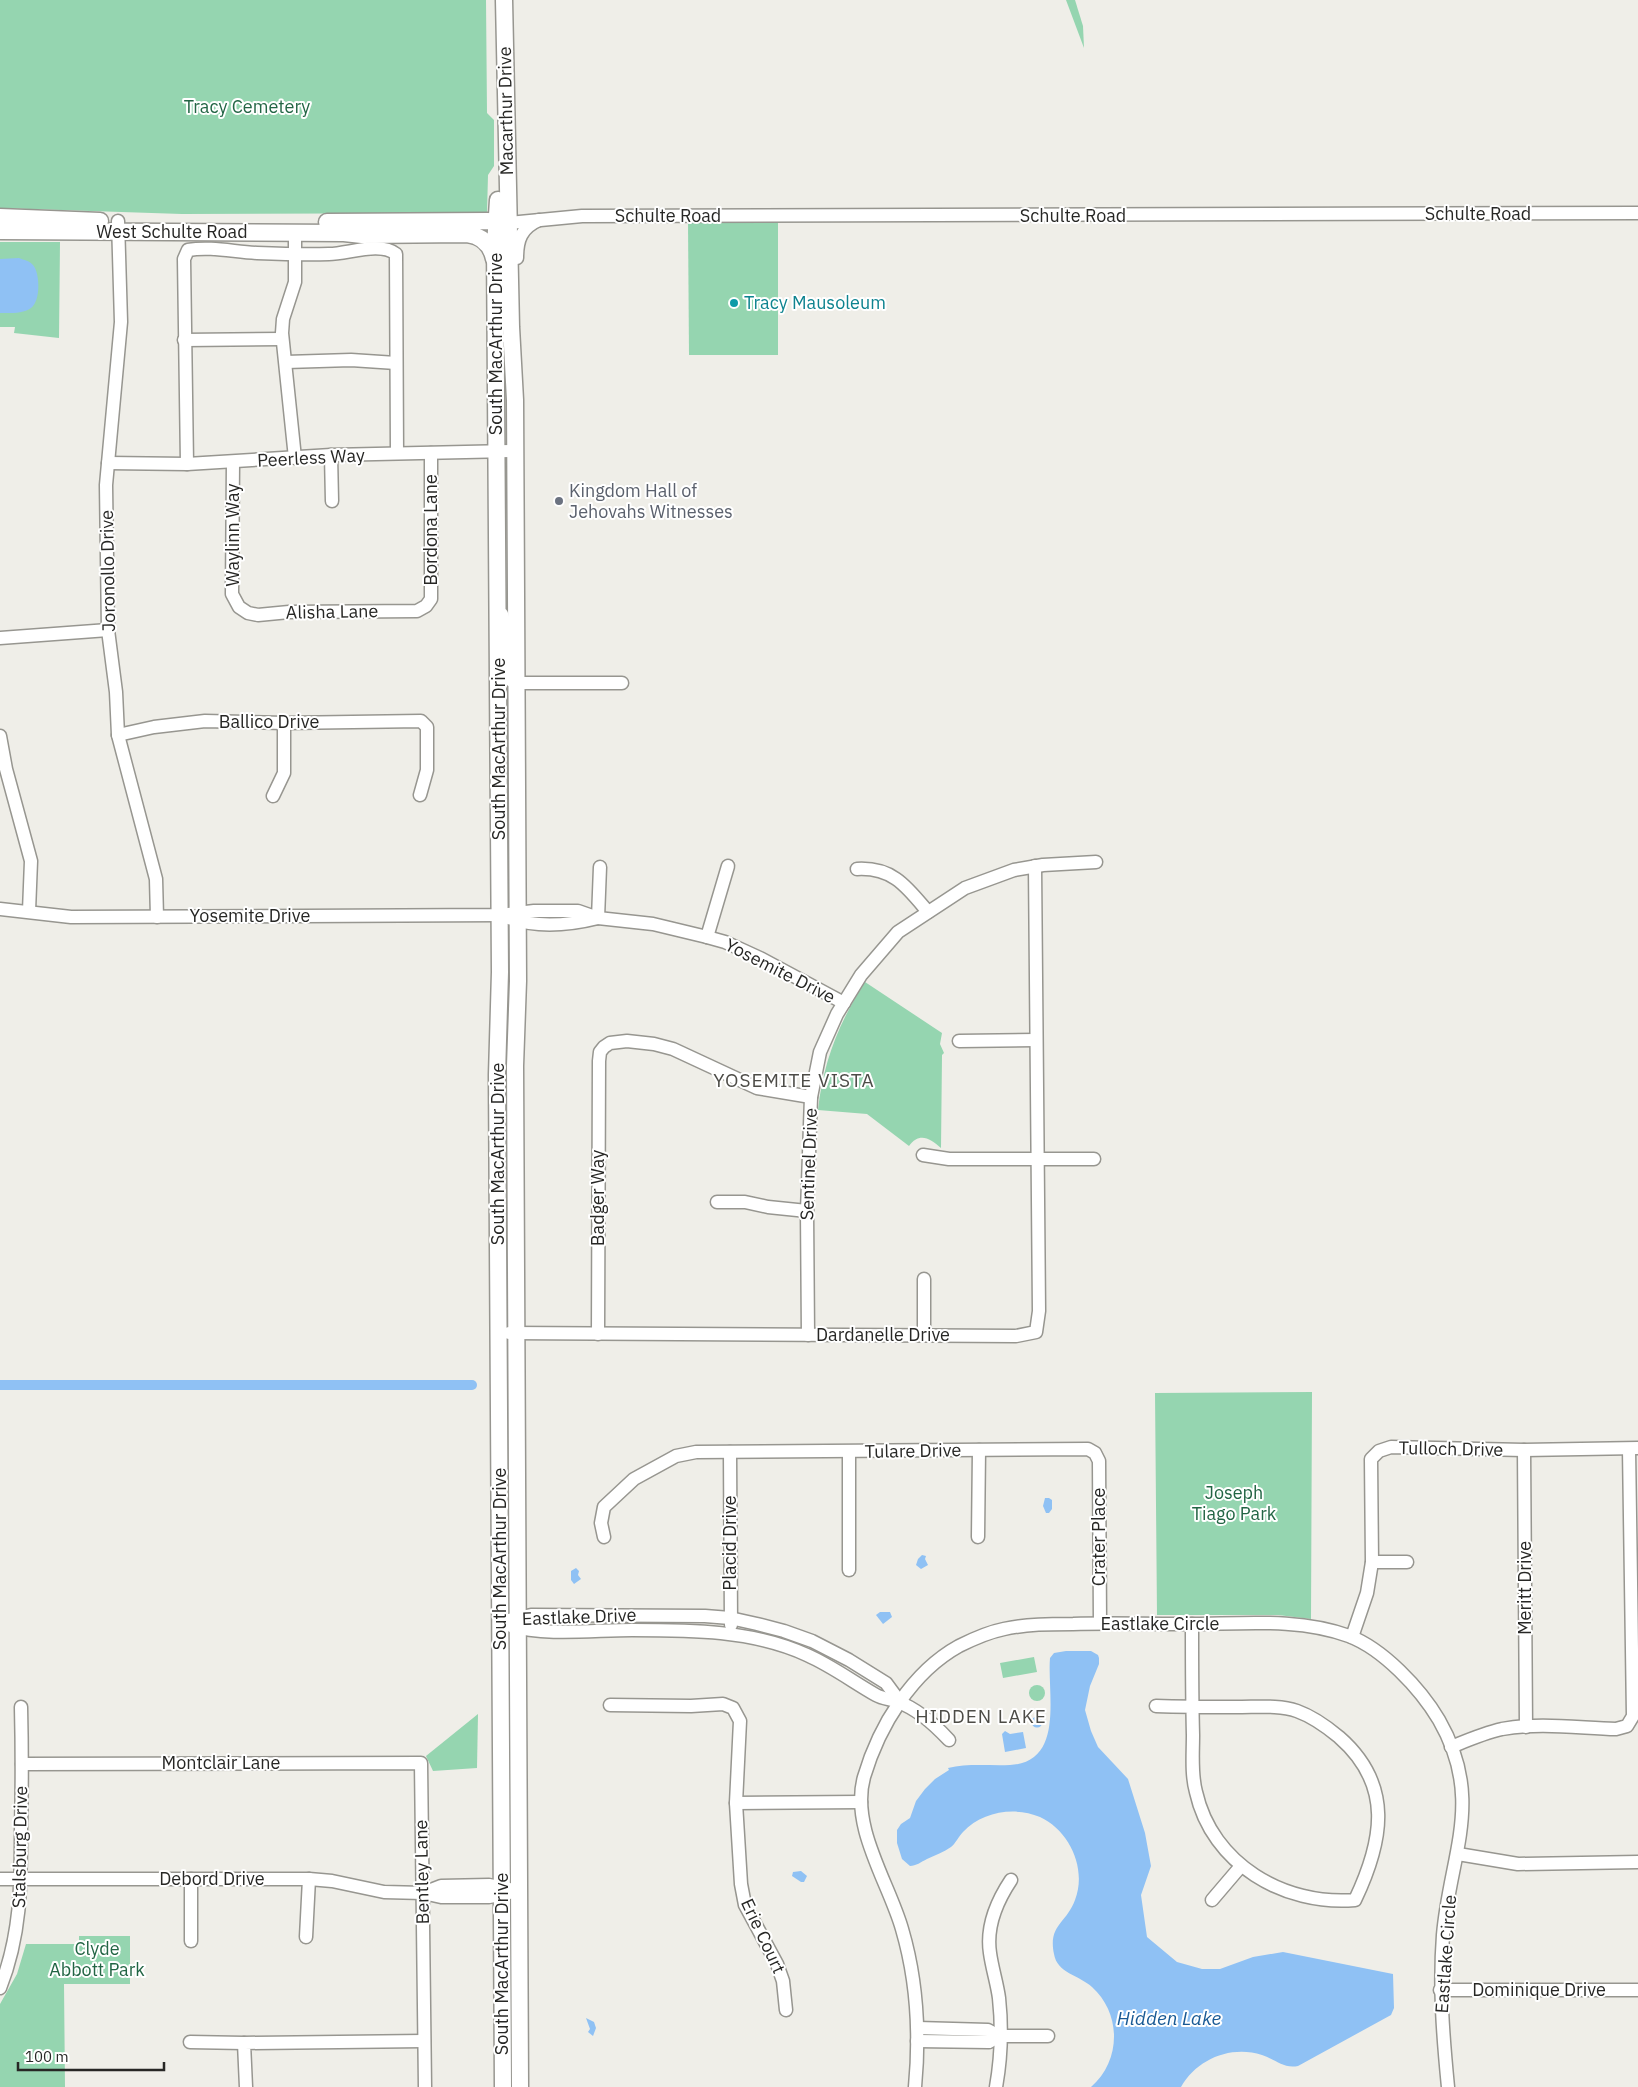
<svg xmlns="http://www.w3.org/2000/svg" width="1638" height="2087" viewBox="0 0 1638 2087" font-family="'IBM Plex Sans',sans-serif">
  <style>
    .green { fill: #95d5b0 }
    .water { fill: #8fc1f4 }
    .lines { fill: none; stroke-linecap: round; stroke-linejoin: round }
    .canal { stroke: #8fc1f4; stroke-width: 10 }
    .minor-casing { stroke: #979690; stroke-width: 15 }
    .major-casing { stroke: #979690; stroke-width: 19 }
    .minor { stroke: #fff; stroke-width: 12 }
    .major { stroke: #fff; stroke-width: 16 }
    .culture-dot { fill: #0f9aa8; stroke: #fff; stroke-width: 2 }
    .worship-dot { fill: #6b7280; stroke: #fff; stroke-width: 2 }
    .labels { text-anchor: middle; stroke-width: 4; stroke-linejoin: round; paint-order: stroke }
    .park-label { font-size: 18px; fill: #226544; stroke: #fff }
    .street-label { font-size: 18px; fill: #272725; stroke: #fff }
    .culture-label { font-size: 18px; fill: #0d838f; stroke: #fff; text-anchor: start }
    .worship-label { font-size: 18px; fill: #5b616d; stroke: #fff; text-anchor: start }
    .neighbourhood-label { font-size: 19px; letter-spacing: 1px; fill: #4d4c47; stroke: #fff }
    .water-label { font-size: 19px; font-style: italic; fill: #185994; stroke: #fff }
  </style>
  <rect width="100%" height="100%" fill="#efeee8"/>
  <g class="green">
    <polygon points="0,0 486,0 487,113 494,120 494,166 488,175 487,213 182,214 0,208"/>
    <polygon points="1066,0 1075,0 1083,26 1084,48"/>
    <polygon points="778,220 778,355 689,355 688,221"/>
    <polygon points="0,242 60,242 59,338 14,333 15,327 0,327"/>
    <path d="M865,982l77,51 -2,11 4,9 -2,2 -1,93c-11,-10 -22,-16 -32,-2l-42,-32 -49,-4c5,-47 21,-88 47,-128z"/>
    <polygon points="1312,1392 1311,1619 1278,1615 1157,1615 1155,1393"/>
    <polygon points="1034,1657 1037,1672 1003,1678 1000,1663"/>
    <circle cx="1037" cy="1693" r="8"/>
    <polygon points="478,1714 477,1768 433,1771 426,1756"/>
    <polygon points="79,1936 130,1936 130,1984 64,1984 65,2087 0,2087 0,2004 17,1974 26,1944 79,1944"/>
  </g>
  <g class="water">
    <path d="M19,258c5,2 11,3 14,7 7,8 8,36 -2,43 -8,6 -22,5 -31,5v-54z"/>
    <polygon points="1045,1498 1049,1498 1052,1500 1052,1509 1049,1513 1046,1513 1043,1506"/>
    <polygon points="922,1555 926,1556 925,1559 928,1565 921,1569 916,1565 918,1559"/>
    <polygon points="576,1568 579,1571 578,1575 581,1579 574,1584 571,1580 571,1571"/>
    <polygon points="880,1612 890,1612 892,1617 883,1624 876,1615"/>
    <path d="M1066,1651h25l7,4 1,3v6l-9,22 -5,24 6,21 7,16 30,32 17,54 6,33 -10,29 6,42 30,25 25,7h18l33,-12 30,-5 110,22 1,34 -3,7 -93,51c-15,3 -23,-7 -36,-11 -31,-10 -65,4 -81,32h-90c30,-26 31,-73 1,-100 -13,-12 -35,-14 -38,-33 -6,-29 12,-30 21,-54 12,-31 -5,-69 -35,-83 -26,-11 -58,-5 -77,15 -5,5 -7,11 -12,15 -7,5 -16,8 -24,12 -6,3 -11,7 -17,7l-8,-7 -5,-16v-13l4,-6 9,-6 6,-17 9,-12 10,-10 14,-9 -1,-2c20,-5 42,-2 62,-3 55,-3 37,-71 40,-107l4,-5z"/>
    <circle cx="1037" cy="1722" r="5.5"/>
    <polygon points="1005,1731 1010,1734 1023,1732 1026,1748 1005,1752 1002,1734"/>
    <polygon points="801,1871 807,1876 804,1882 801,1882 792,1876 793,1872"/>
    <polygon points="586,2018 594,2022 596,2028 593,2036 588,2032 590,2029"/>
  </g>
  <g class="lines">
    <polyline class="canal" points="0,1385 472,1385"/>
    <g class="minor-casing">
      <g id="minor">
        <polyline points="118,221 121,322 106,485 108,630 116,692 118,735 156,879 157,917"/>
        <polyline points="509,223 582,216 1638,213"/>
        <polyline points="295,233 295,282 283,319 282,333 295,458"/>
        <path d="M517,258c0,-18 4,-30 22,-38"/>
        <polyline points="184,340 282,339"/>
        <polyline points="286,362 351,360 396,363"/>
        <polyline points="331,455 332,501"/>
        <polyline points="233,462 232,594 239,607 248,613 258,615 289,612 417,611 426,606 431,599 431,453"/>
        <polyline points="108,463 187,464 331,455 515,451"/>
        <path d="M187,464l-3,-205 4,-9c23,-4 46,2 69,3 23,1 48,2 72,1 19,0 51,-13 67,0l1,199"/>
        <path d="M502,614c6,15 0,56 7,65 2,2 4,3 7,4h106"/>
        <polyline points="0,638 108,630"/>
        <polyline points="118,735 154,727 205,721 284,723 421,721 427,727 427,770 420,795"/>
        <polyline points="0,736 6,769 31,861 29,911"/>
        <polyline points="273,796 284,773 284,723"/>
        <path d="M857,869c36,-2 50,18 71,43"/>
        <polyline points="0,909 71,917 500,915 534,911 578,911 598,918 653,924 707,937 725,942 762,959 844,1003"/>
        <path d="M509,918c28,10 61,7 89,0"/>
        <polyline points="598,918 600,867"/>
        <polyline points="707,937 728,866"/>
        <polyline points="959,1041 1036,1040"/>
        <polyline points="923,1155 949,1159 1094,1159"/>
        <polyline points="717,1202 745,1202 768,1207 807,1211"/>
        <polyline points="509,1333 1016,1336 1036,1332 1039,1311 1035,866"/>
        <polyline points="598,1334 599,1061 600,1052 604,1047 610,1043 627,1041 654,1044 673,1049 757,1088 811,1097"/>
        <polyline points="808,1335 807,1211 811,1097 820,1052 837,1014 861,975 898,932 965,888 1014,870 1043,865 1096,862"/>
        <polyline points="924,1335 924,1279"/>
        <polyline points="1524,1450 1526,1727"/>
        <polyline points="730,1452 731,1625"/>
        <polyline points="604,1537 601,1523 604,1507 634,1479 676,1456 696,1452 1088,1449 1095,1453 1099,1461 1100,1623"/>
        <polyline points="978,1537 979,1450"/>
        <polyline points="1372,1562 1407,1562"/>
        <polyline points="849,1570 849,1452"/>
        <polyline points="509,1620 531,1615 705,1616 730,1618 757,1624 784,1631 812,1641 849,1660 886,1683 900,1702"/>
        <path d="M511,1626c34,10 84,4 121,4 58,0 121,0 175,25 25,11 46,27 69,40 7,4 15,4 22,7 20,7 37,23 51,38"/>
        <polyline points="1352,1637 1367,1593 1372,1562 1371,1459 1379,1451 1391,1447 1524,1450 1638,1448"/>
        <polyline points="610,1705 691,1706 723,1704 733,1708 740,1721 736,1803 741,1884 745,1905 777,1964 783,1981 786,2010"/>
        <path d="M1156,1706c28,1 56,1 84,1 18,0 40,-2 57,4 14,5 30,16 42,26 55,48 44,104 16,163 -71,6 -143,-36 -159,-108 -5,-18 -3,-38 -3,-57 -1,-37 -1,-74 -1,-111"/>
        <path d="M1451,1747c17,-7 33,-14 51,-18 37,-7 77,-1 114,0l11,-3 6,-10 -4,-267"/>
        <polyline points="22,1764 421,1763 425,2087"/>
        <polyline points="736,1803 861,1802"/>
        <polyline points="1458,1854 1518,1864 1638,1862"/>
        <polyline points="0,1879 309,1879 332,1881 384,1892 423,1893 441,1897 489,1897 509,1893"/>
        <polyline points="423,1893 441,1886 489,1885 509,1889"/>
        <polyline points="1212,1900 1241,1866"/>
        <polyline points="306,1937 309,1879"/>
        <polyline points="191,1941 191,1879"/>
        <path d="M0,1988c21,-53 21,-102 21,-158 1,-41 1,-82 0,-123"/>
        <polyline points="1440,1990 1638,1990"/>
        <polyline points="918,2028 988,2030 999,2036 1048,2036"/>
        <polyline points="917,2041 989,2042 999,2036"/>
        <polyline points="190,2042 244,2043"/>
        <polyline points="246,2087 244,2043 424,2041"/>
        <path d="M915,2087c5,-53 2,-107 -13,-158 -13,-46 -52,-102 -38,-152 15,-51 48,-105 95,-131 14,-7 30,-14 45,-17 23,-5 46,-5 69,-5 35,-1 70,0 104,0 56,1 118,-8 172,12 34,13 71,52 90,84 46,80 11,134 4,215 -4,52 0,101 5,152"/>
        <path d="M996,2087c5,-28 6,-61 3,-89 -2,-15 -7,-30 -9,-45 -4,-26 7,-52 21,-73"/>
      </g>
    </g>
    <g class="major-casing">
      <g id="major">
        <polyline points="504,0 511,327 515,400 518,981 515,1066 520,2087"/>
        <polyline points="498,200 495,245 500,972 497,1075 503,2087"/>
        <polyline points="0,217 100,221"/>
        <polyline points="327,222 487,221 508,222"/>
        <path d="M0,231l344,2 18,2 105,-1c15,2 24,10 27,25"/>
      </g>
    </g>
    <use href="#minor" class="minor"/>
    <use href="#major" class="major"/>
  </g>
  <circle class="culture-dot" cx="734" cy="303" r="5"/>
  <circle class="worship-dot" cx="559" cy="501" r="5"/>
  <g class="labels">
    <g class="park-label">
      <text x="247" y="113">Tracy Cemetery</text>
      <text x="1234" y="1499">Joseph<tspan x="1234" dy="21">Tiago Park</tspan></text>
      <text x="97" y="1955">Clyde<tspan x="97" dy="21">Abbott Park</tspan></text>
    </g>
    <g class="street-label">
      <text transform="translate(506 111) rotate(-91)" y="6">Macarthur Drive</text>
      <text x="1478" y="220">Schulte Road</text>
      <text x="668" y="222">Schulte Road</text>
      <text x="1073" y="222">Schulte Road</text>
      <text x="172" y="238">West Schulte Road</text>
      <text transform="translate(496 344) rotate(-90)" y="6">South MacArthur Drive</text>
      <text transform="translate(311 458) rotate(-3)" y="6">Peerless Way</text>
      <text transform="translate(431 530) rotate(-90)" y="6">Bordona Lane</text>
      <text transform="translate(233 535) rotate(-90)" y="6">Waylinn Way</text>
      <text transform="translate(108 571) rotate(-91)" y="6">Joronollo Drive</text>
      <text transform="translate(332 612) rotate(-1)" y="6">Alisha Lane</text>
      <text x="269" y="728">Ballico Drive</text>
      <text transform="translate(499 749) rotate(-90)" y="6">South MacArthur Drive</text>
      <text x="250" y="922">Yosemite Drive</text>
      <text transform="translate(780 971) rotate(27)" y="6">Yosemite Drive</text>
      <text transform="translate(498 1154) rotate(-90)" y="6">South MacArthur Drive</text>
      <text transform="translate(809 1164) rotate(-88)" y="6">Sentinel Drive</text>
      <text transform="translate(598 1198) rotate(-90)" y="6">Badger Way</text>
      <text x="883" y="1341">Dardanelle Drive</text>
      <text transform="translate(1451 1449) rotate(1)" y="6">Tulloch Drive</text>
      <text transform="translate(913 1451) rotate(-1)" y="6">Tulare Drive</text>
      <text transform="translate(1099 1537) rotate(-90)" y="6">Crater Place</text>
      <text transform="translate(730 1543) rotate(-90)" y="6">Placid Drive</text>
      <text transform="translate(500 1559) rotate(-90)" y="6">South MacArthur Drive</text>
      <text transform="translate(1525 1588) rotate(-90)" y="6">Meritt Drive</text>
      <text transform="translate(579 1617) rotate(-2)" y="6">Eastlake Drive</text>
      <text x="1160" y="1630">Eastlake Circle</text>
      <text x="221" y="1769">Montclair Lane</text>
      <text transform="translate(20 1847) rotate(-89)" y="6">Stalsburg Drive</text>
      <text transform="translate(422 1872) rotate(-91)" y="6">Bentley Lane</text>
      <text x="212" y="1885">Debord Drive</text>
      <text transform="translate(763 1936) rotate(65)" y="6">Erie Court</text>
      <text transform="translate(1446 1954) rotate(-86)" y="6">Eastlake Circle</text>
      <text transform="translate(502 1964) rotate(-90)" y="6">South MacArthur Drive</text>
      <text x="1539" y="1996">Dominique Drive</text>
    </g>
    <g class="culture-label">
      <text x="744" y="309">Tracy Mausoleum</text>
    </g>
    <g class="worship-label">
      <text x="569" y="497">Kingdom Hall of<tspan x="569" dy="21">Jehovahs Witnesses</tspan></text>
    </g>
    <g class="neighbourhood-label">
      <text x="794" y="1087">YOSEMITE VISTA</text>
      <text x="981" y="1723">HIDDEN LAKE</text>
    </g>
    <g class="water-label">
      <text x="1169" y="2025">Hidden Lake</text>
    </g>
  </g>
  <path d="M18 2062v8h146v-8" fill="none" stroke="#272725" stroke-width="2.5"/>
  <text x="25" y="2062" font-size="15" fill="#272725" stroke="#ffffff" stroke-width="4" paint-order="stroke">100 m</text>
</svg>
